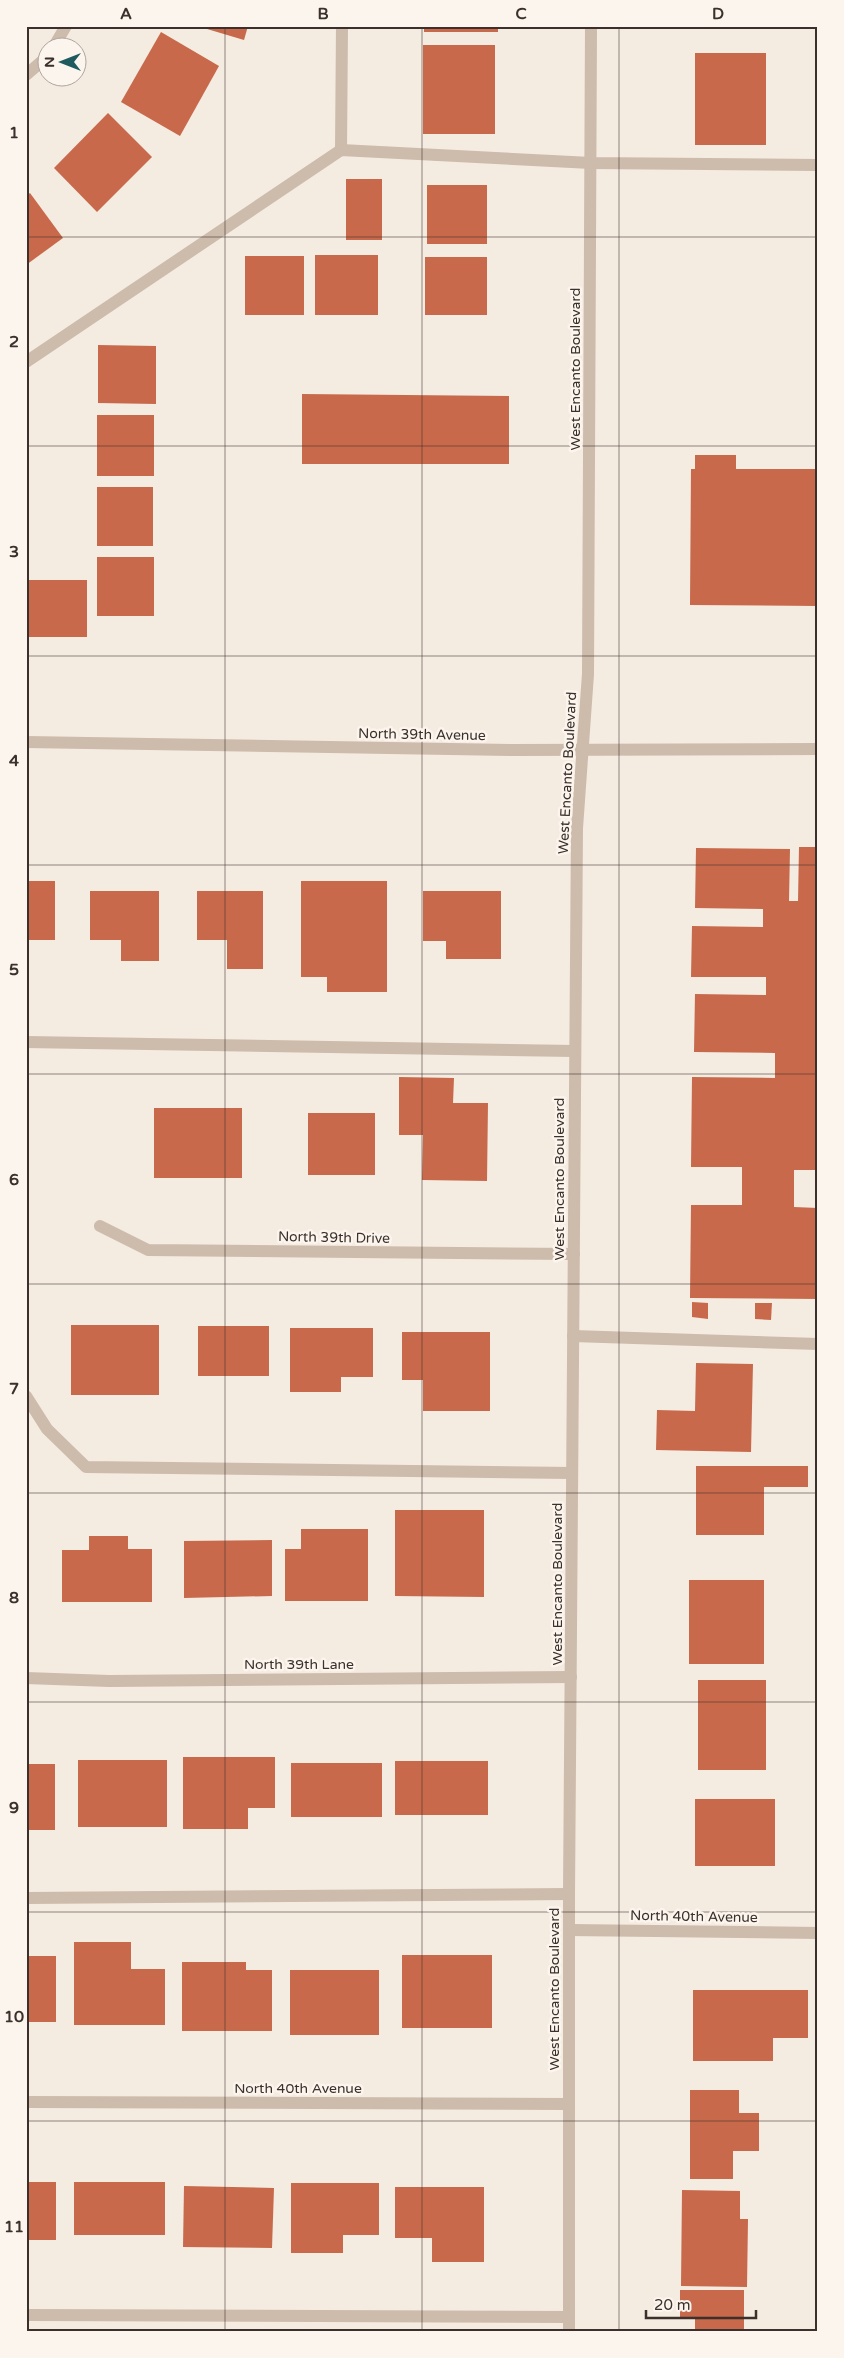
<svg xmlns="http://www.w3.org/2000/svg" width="844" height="2358" viewBox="0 0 844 2358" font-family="'Varela Round',sans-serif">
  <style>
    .building { fill: #c8694b }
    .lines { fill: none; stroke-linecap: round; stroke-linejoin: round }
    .service { stroke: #cdbbac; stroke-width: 12 }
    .minor { stroke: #cdbbac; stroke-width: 12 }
    .tertiary { stroke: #cdbbac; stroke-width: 12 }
    .grid { fill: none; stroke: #3b302b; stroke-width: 1; stroke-opacity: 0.55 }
    .labels { text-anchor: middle; stroke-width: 5; stroke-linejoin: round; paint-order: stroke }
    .street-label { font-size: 14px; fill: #3b302b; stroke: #fbf5ee }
    .neatline { fill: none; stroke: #3b302b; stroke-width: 2 }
    .grid-label { font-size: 16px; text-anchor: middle; font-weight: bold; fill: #3b302b }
  </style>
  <rect width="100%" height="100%" fill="#f4ebe1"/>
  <g class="building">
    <polygon points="197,26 248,26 244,40"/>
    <rect x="424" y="26" width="74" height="6"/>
    <polygon points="161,32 219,66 180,136 121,102"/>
    <rect x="423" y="45" width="72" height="89"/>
    <rect x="695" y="53" width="71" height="92"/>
    <polygon points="108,113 152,157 97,212 54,168"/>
    <rect x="346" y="179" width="36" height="61"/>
    <rect x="427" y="185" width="60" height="59"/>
    <polygon points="30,193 63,238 26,265 26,196"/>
    <rect x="315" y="255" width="63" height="60"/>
    <rect x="245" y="256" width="59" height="59"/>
    <rect x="425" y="257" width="62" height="58"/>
    <polygon points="98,345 156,346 156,404 98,403"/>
    <polygon points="302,394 509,396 509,464 302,464"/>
    <rect x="97" y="415" width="57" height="61"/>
    <polygon points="695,455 736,455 736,469 818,469 818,606 690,605 691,469 695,469"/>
    <rect x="97" y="487" width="56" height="59"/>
    <rect x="97" y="557" width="57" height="59"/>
    <rect x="27" y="580" width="60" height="57"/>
    <polygon points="799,847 818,847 818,1170 794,1170 794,1207 818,1208 818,1299 690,1298 691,1205 742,1205 742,1167 691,1167 692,1077 775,1078 775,1053 694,1052 695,994 766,995 766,977 691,977 692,926 763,927 763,909 695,908 696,848 790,849 789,901 798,901"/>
    <rect x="26" y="881" width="29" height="59"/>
    <polygon points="301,881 387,881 387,992 327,992 327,977 301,977"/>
    <polygon points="90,891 159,891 159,961 121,961 121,940 90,940"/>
    <polygon points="197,891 263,891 263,969 227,969 227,940 197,940"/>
    <polygon points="423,891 501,891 501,959 446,959 446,941 423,941"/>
    <polygon points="399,1077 454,1078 453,1103 488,1103 487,1181 422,1180 423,1135 399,1135"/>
    <rect x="154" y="1108" width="88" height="70"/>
    <rect x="308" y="1113" width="67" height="62"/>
    <polygon points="692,1302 708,1303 708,1319 692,1317"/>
    <polygon points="755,1303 772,1303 771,1320 755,1319"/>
    <rect x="71" y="1325" width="88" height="70"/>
    <rect x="198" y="1326" width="71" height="50"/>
    <polygon points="290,1328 373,1328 373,1377 341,1377 341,1392 290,1392"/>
    <polygon points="402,1332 490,1332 490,1411 423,1411 423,1380 402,1380"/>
    <polygon points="696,1363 753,1364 751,1452 656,1450 657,1410 695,1411"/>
    <polygon points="696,1466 808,1466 808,1487 764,1487 764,1535 696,1535"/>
    <polygon points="395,1510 484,1510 484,1597 395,1596"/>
    <polygon points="301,1529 368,1529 368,1601 285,1601 285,1549 301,1549"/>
    <polygon points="89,1536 128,1536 128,1549 152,1549 152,1602 62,1602 62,1550 89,1550"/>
    <polygon points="272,1540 272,1596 184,1598 184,1541"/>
    <rect x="689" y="1580" width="75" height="84"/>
    <rect x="698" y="1680" width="68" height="90"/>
    <polygon points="183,1757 275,1757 275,1808 248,1808 248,1829 183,1829"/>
    <rect x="78" y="1760" width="89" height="67"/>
    <rect x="395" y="1761" width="93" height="54"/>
    <rect x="291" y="1763" width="91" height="54"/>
    <rect x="26" y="1764" width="29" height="66"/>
    <rect x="695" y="1799" width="80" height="67"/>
    <polygon points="74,1942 131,1942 131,1969 165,1969 165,2025 74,2025"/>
    <rect x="402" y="1955" width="90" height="73"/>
    <rect x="26" y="1956" width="30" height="66"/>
    <polygon points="182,1962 246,1962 246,1970 272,1970 272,2031 182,2031"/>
    <rect x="290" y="1970" width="89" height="65"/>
    <polygon points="693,1990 808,1990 808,2038 773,2038 773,2061 693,2061"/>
    <polygon points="690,2090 739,2090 739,2113 759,2113 759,2151 733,2151 733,2179 690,2179"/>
    <rect x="26" y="2182" width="30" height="58"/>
    <rect x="74" y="2182" width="91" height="53"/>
    <polygon points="291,2183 379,2183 379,2235 343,2235 343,2253 291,2253"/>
    <polygon points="184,2186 274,2188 272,2248 183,2247"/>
    <polygon points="395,2187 484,2187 484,2262 432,2262 432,2238 395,2238"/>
    <polygon points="682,2190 740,2191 740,2219 748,2219 747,2287 681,2286"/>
    <polygon points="680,2290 744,2290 744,2332 695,2332 695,2319 680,2319"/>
  </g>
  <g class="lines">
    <g class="service">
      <polyline points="341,150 342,26"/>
      <polyline points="26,362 341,150 591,163 818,165"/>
      <polyline points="26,1042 575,1051"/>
      <polyline points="573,1336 818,1344"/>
      <polyline points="26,1396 47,1429 86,1467 572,1473"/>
      <polyline points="26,1898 569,1894"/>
      <polyline points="26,2315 569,2317"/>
    </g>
    <g class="minor">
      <polyline points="53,48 66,26"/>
      <polyline points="26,75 48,56"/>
      <polyline points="100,1226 148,1250 574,1254"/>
      <polyline points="26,1678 109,1681 571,1677"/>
      <polyline points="569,1930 818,1933"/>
      <polyline points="26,2102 569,2104"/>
    </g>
    <g class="tertiary">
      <polyline points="26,742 512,750 818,749"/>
      <polyline points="569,2332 569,1894 577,828 588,674 591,26"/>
    </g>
  </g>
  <path class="grid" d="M225,26v2306M422,26v2306M619,26v2306M26,237h792M26,446h792M26,656h792M26,865h792M26,1074h792M26,1284h792M26,1493h792M26,1702h792M26,1912h792M26,2121h792"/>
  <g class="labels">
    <g class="street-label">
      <text transform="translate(575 369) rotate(-90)" y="5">West Encanto Boulevard</text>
      <text transform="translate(422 734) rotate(1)" y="5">North 39th Avenue</text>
      <text transform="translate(567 773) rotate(-87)" y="5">West Encanto Boulevard</text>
      <text transform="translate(559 1179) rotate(-90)" y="5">West Encanto Boulevard</text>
      <text transform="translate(334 1237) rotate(1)" y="5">North 39th Drive</text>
      <text transform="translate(557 1584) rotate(-90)" y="5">West Encanto Boulevard</text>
      <text x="299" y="1669">North 39th Lane</text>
      <text transform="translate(694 1916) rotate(1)" y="5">North 40th Avenue</text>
      <text transform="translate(554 1989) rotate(-90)" y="5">West Encanto Boulevard</text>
      <text x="298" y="2093">North 40th Avenue</text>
    </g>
  </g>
  <rect width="844" height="2358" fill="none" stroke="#fbf5ee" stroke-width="55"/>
  <g transform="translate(62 62) rotate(270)"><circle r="24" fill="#fbf5ee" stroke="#aea6a0"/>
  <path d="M0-4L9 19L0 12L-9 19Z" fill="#1f5a5e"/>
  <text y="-8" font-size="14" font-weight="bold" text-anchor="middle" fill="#3b302b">N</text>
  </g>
  <path d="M646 2310v8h110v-8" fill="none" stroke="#3b302b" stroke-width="2.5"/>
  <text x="654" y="2310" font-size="15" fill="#3b302b" stroke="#fbf5ee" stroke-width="4" paint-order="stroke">20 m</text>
  <rect x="28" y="28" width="788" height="2302" class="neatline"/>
  <g class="grid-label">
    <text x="126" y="19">A</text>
    <text x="323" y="19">B</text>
    <text x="521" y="19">C</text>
    <text x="718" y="19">D</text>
    <text x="14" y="138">1</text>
    <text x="14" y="347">2</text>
    <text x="14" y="557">3</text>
    <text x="14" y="766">4</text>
    <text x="14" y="975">5</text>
    <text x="14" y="1185">6</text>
    <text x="14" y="1394">7</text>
    <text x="14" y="1603">8</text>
    <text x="14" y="1813">9</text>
    <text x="14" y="2022">10</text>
    <text x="14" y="2232">11</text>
  </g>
</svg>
